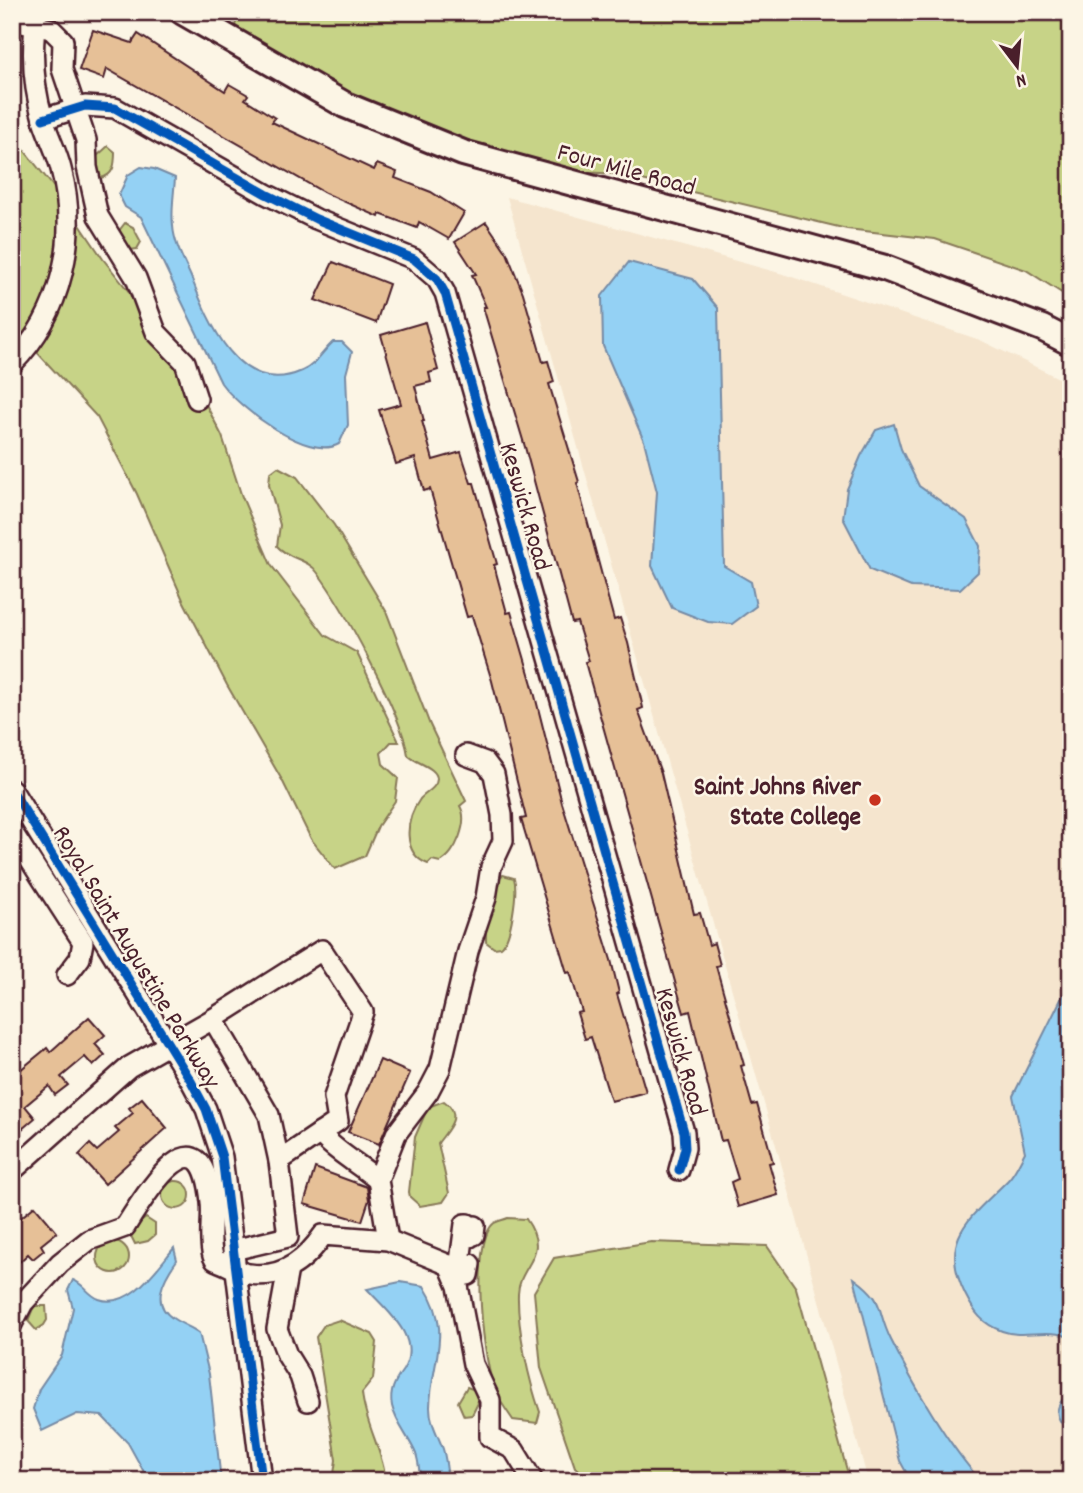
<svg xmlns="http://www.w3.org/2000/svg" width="1083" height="1493" viewBox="0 0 1083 1493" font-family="Dekko,sans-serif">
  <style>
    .built { fill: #f5e5ce }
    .green { fill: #c7d387; stroke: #887959; stroke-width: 2 }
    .water { fill: #94d1f4; stroke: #768aa4; stroke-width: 2 }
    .building { fill: #e6c097; stroke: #4a1f2b; stroke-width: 2 }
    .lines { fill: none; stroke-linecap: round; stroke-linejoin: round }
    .minor-casing { stroke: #4a1f2b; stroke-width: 24 }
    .major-casing { stroke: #4a1f2b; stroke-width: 30 }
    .minor { stroke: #fcf5e5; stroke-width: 19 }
    .major { stroke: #fcf5e5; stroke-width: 24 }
    .cycleway-casing { stroke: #fcf5e5; stroke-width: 13 }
    .cycleway { stroke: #0057b8; stroke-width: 9 }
    .poi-dot { fill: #c8321e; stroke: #fcf5e5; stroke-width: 2.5 }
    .labels { text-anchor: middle; stroke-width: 5; stroke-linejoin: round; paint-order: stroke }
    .street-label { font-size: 26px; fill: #4a1f2b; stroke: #fcf5e5 }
    .poi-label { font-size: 26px; font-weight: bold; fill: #4a1f2b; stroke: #fcf5e5; text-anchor: end }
  </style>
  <rect width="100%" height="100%" fill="#fcf5e5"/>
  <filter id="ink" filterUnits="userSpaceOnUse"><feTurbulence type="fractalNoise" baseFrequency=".0143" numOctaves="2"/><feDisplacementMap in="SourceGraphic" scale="14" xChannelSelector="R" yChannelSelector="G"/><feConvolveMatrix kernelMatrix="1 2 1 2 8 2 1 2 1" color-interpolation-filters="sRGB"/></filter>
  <g filter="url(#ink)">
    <polygon class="built" points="507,197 783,274 980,340 1071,384 1071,1481 868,1481 796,1216"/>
    <g class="green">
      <polygon points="240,12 1071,12 1071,299 1026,270 935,239 847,229 617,174 549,170 394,118 232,33"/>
      <path d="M12,112l4,28 44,55c-3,61 -3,88 -36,142l-12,-21z"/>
      <path d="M108,146l7,6c0,12 -1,24 -15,26l-4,-9v-12z"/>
      <polygon points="76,219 103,259 184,361 222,436 242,497 271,565 325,635 357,653 399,742 391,742 381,753 383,764 398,778 395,801 378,826 365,856 335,869 311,839 282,780 227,685 183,600 137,494 97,417 34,349"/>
      <polygon points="125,223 133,227 141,242 137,249 130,250 118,232"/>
      <path d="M278,467l19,10 37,48 52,86 44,114 36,76 -6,5c9,15 -4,49 -20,56l-8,-2 -4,4c-26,-10 -23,-44 -8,-65 5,-6 17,-11 17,-20 0,-12 -22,-16 -29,-24 -6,-40 -65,-149 -91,-183 -9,-13 -29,-13 -40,-26l3,-21 -11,-40 1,-12z"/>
      <path d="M503,875l11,3c4,13 -3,62 -13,69l-7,1 -8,-6v-20l12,-44z"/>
      <path d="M444,1101c20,14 4,28 -6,42l11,50 -6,9 -23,4 -10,-9 -1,-5 6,-55 13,-30z"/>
      <circle cx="176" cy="1195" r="14"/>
      <polygon points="146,1218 155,1224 155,1235 148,1241 135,1244 130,1234 134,1227"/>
      <path d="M508,1218l18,1c26,37 -7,45 -8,75 -1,34 11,87 22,118l-3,11 -24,-3c-6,-9 -13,-18 -17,-28 -13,-26 -26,-147 -3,-168 3,-3 11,-4 15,-6z"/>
      <circle cx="113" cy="1257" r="16"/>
      <polygon points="651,1242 767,1246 796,1288 850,1481 595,1481 575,1467 541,1368 534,1292 554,1258"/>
      <polygon points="34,1306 46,1306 47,1320 44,1325 36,1330 28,1321"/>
      <path d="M339,1320l33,14 5,8 -4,37 -11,14c3,31 21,58 24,88h-53l3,-21 -20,-123 8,-12z"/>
      <polygon points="467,1387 475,1390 478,1403 472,1415 464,1416 458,1402"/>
    </g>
    <g class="water">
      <path d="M141,167l13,2 21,9c-1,16 -4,33 -2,48 1,17 11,35 18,51 17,43 48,122 111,94 14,-6 20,-19 31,-29h9l10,10 -6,22 2,51 -9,19c-31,17 -100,-36 -118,-61l-80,-166 -16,-10 -6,-12 9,-20z"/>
      <polygon points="629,262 693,279 718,308 724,566 751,582 756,606 732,624 708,622 672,608 652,566 657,492 644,441 603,346 602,296"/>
      <polygon points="894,424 901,449 919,486 966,519 980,546 978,572 960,589 911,587 870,570 843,518 847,489 861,456 876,430"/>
      <path d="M1071,979v359c-23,-11 -47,1 -69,-7 -20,-7 -28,-19 -37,-37 -28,-57 7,-77 43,-114 7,-7 12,-19 17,-28l-12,-56z"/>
      <path d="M174,1248l3,12c-13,18 -28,44 -3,59 9,6 17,8 25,14l10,41 12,107h-72l-21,-38 -26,-27 -25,-2 -35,17 -9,-22 6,-20 23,-34 11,-47 -5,-18 5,-10c10,3 15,15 26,19 31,11 58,-31 75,-51z"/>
      <path d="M854,1278c33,24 21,30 37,62 22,44 57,105 90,141h-70l-11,-20z"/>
      <path d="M400,1282l24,4c30,47 7,74 6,121 0,16 8,28 13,42 3,9 4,21 5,32h-27c-2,-9 -2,-19 -5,-27 -7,-17 -20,-30 -24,-48 -3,-14 3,-25 11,-36 20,-32 -17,-60 -36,-81z"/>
      <path d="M1071,1388v47c-18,-21 -18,-24 0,-47z"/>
    </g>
    <g class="building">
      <polygon points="93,30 132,43 138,34 225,91 229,84 248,95 245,99 275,118 272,122 374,170 377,164 397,172 395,178 431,192 464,213 449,239 419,222 417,228 380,214 379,217 325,193 107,69 104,79 79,70"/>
      <polygon points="486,222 507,253 523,293 543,362 548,361 554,382 549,384 579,482 577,483 614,620 620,618 628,643 643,708 638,710 661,773 694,914 700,913 709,945 714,943 720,965 716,966 744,1065 741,1066 752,1105 757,1104 773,1162 769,1163 778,1195 738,1207 731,1182 738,1179 726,1140 721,1141 690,1011 684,1013 677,989 585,662 589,661 577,622 572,623 525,447 483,307 486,307 472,275 476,274 455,242"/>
      <polygon points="333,262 389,284 376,323 315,300"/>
      <polygon points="425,322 438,370 429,373 431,382 415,386 424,421 422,421 433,460 461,452 471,483 474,483 497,564 494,565 507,613 511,612 532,684 562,803 611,960 619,993 617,994 646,1092 611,1101 591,1037 585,1039 577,1013 582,1012 570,972 567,973 521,819 526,818 492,681 472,616 467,617 430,489 424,491 415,458 396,464 379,410 401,404 381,335"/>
      <polygon points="89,1017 105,1035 95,1044 105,1055 93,1066 85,1057 61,1077 68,1085 55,1095 49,1086 25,1106 35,1118 22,1129 12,1117 12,1061 20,1070 47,1048 50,1052"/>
      <polygon points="380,1060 410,1073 379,1144 348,1132"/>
      <polygon points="142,1098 167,1128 105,1184 79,1155 90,1144 97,1151 119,1132 115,1128 133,1113 129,1108"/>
      <polygon points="315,1168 367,1187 369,1200 362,1221 304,1204"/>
      <polygon points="35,1206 57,1232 41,1245 44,1250 33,1259 28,1254 12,1269 12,1211 19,1219"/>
    </g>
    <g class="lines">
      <g class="minor-casing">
        <g id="minor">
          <polyline points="12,21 51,29 63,41 62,69 86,140 87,167 98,216 136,278 156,332 185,362 197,399"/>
          <polyline points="43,119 85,106 115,108 266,194 316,219 414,259 437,279 445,293 684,1132 685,1148 679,1170"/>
          <path d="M12,364c50,-50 67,-127 49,-195 -4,-17 -13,-33 -18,-50 -11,-36 -12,-70 -6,-107"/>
          <polyline points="12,790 191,1081 206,1109 222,1157 262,1481"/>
          <polyline points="12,832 83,942 80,958 67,975"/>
          <polyline points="213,1019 322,950 363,1012 334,1097 338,1121 279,1161"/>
          <path d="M320,1133c13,17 39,31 58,47"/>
          <polyline points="12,1171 129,1067 213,1019 269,1115 279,1161 288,1237 233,1250"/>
          <polyline points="388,1240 378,1180 396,1134 428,1092 440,1069 468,951 486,898 491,867 503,841 502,815 494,774 485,762 466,755"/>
          <polyline points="465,1266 462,1270 461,1266 468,1266 466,1273 460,1272 457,1265 470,1264 468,1275 455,1273 453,1265 460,1262 465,1224 468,1224 467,1236 470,1237 472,1227 475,1226 474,1235"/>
          <polyline points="288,1269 277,1329 287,1355 300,1376 308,1401"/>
          <path d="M12,1324l11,-21 37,-40 29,-23 36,-13c22,-36 76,-122 86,-25 2,17 -3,38 2,54l2,4c9,3 29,14 35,14 33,5 56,-14 73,-39l65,5 61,25 9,21 15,78 17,36v37l24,13 19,31"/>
        </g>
      </g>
      <g class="major-casing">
        <polyline id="major" points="183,12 345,105 463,153 885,268 1042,328 1071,343"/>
      </g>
      <use href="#minor" class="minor"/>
      <use href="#major" class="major"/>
      <g class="cycleway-casing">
        <g id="cycleway">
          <polyline points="43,119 85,106 115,108 266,194 316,219 414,259 437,279 445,293 684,1132 685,1148 679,1170"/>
          <polyline points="12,790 191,1081 206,1109 222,1157 262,1481"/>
        </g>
      </g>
      <use href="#cycleway" class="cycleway"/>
    </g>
  </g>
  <circle class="poi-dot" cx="875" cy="800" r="7"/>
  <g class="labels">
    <g class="street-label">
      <text transform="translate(627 168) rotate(15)" y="9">Four Mile Road</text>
      <text transform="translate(527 506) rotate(74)" y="9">Keswick Road</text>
      <text transform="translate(138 956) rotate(59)" y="9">Royal Saint Augustine Parkway</text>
      <text transform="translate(683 1051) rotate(74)" y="9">Keswick Road</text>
    </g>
    <g class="poi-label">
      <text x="861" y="794">Saint Johns River<tspan x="861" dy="30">State College</tspan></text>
    </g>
  </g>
  <rect width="1083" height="1493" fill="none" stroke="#fcf5e5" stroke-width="42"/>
  <rect x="21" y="21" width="1041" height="1451" fill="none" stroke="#4a1f2b" stroke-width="2.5" filter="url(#ink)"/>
  <g transform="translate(1017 66) rotate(164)" stroke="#fcf5e5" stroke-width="5" paint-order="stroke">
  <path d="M0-5L12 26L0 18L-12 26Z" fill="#4a1f2b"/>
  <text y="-10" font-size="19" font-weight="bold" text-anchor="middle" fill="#4a1f2b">N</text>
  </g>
</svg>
